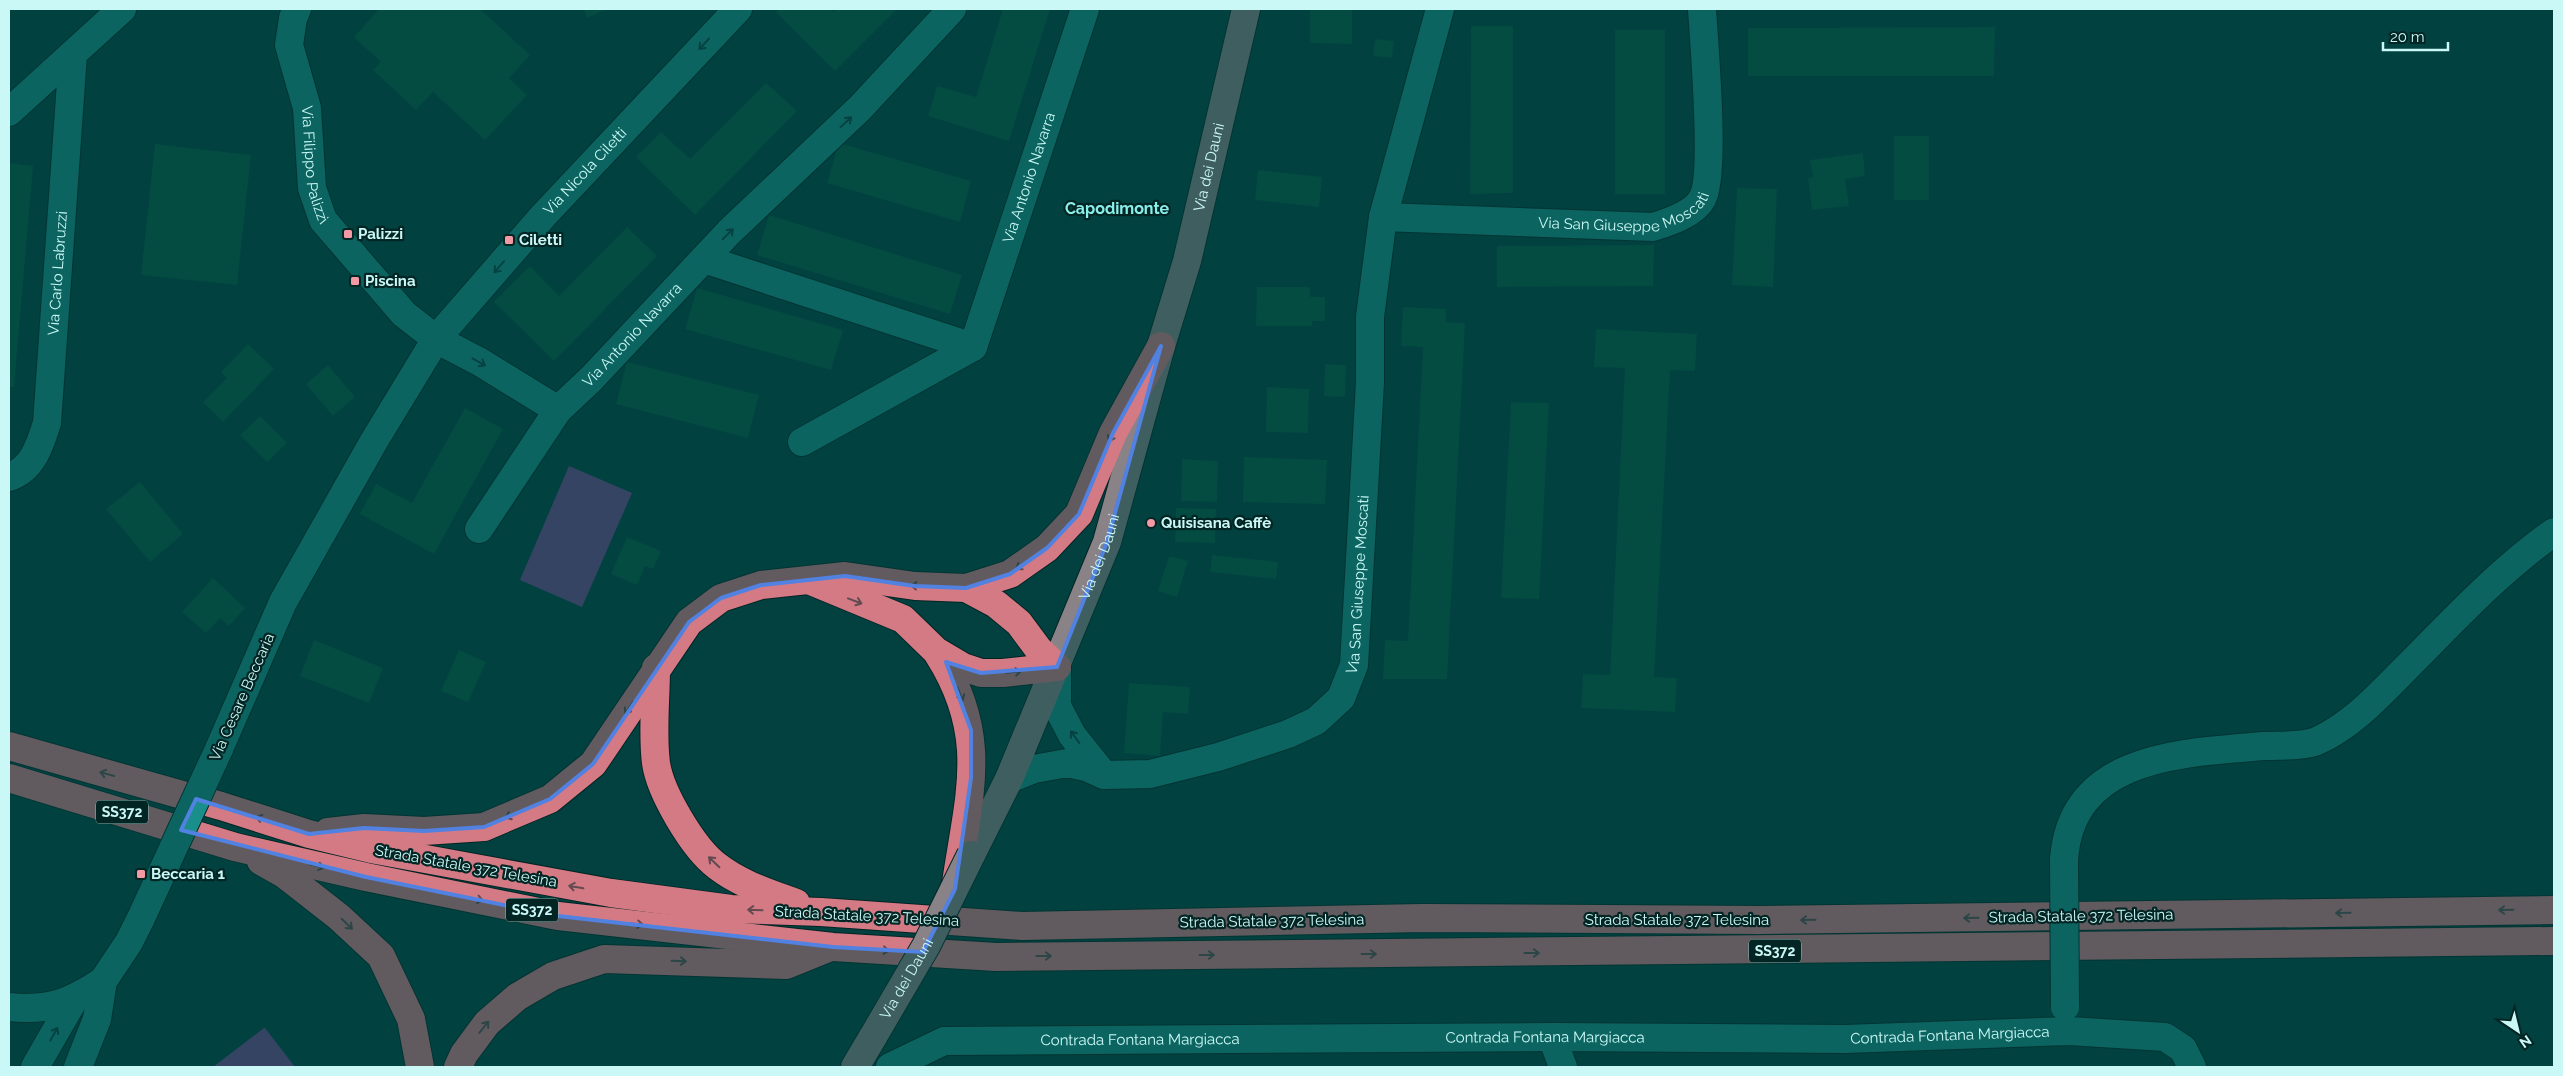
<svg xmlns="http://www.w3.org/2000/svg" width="2563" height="1076" viewBox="0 0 2563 1076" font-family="Raleway,sans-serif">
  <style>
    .green { fill: #75478f }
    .building { fill: #075746 }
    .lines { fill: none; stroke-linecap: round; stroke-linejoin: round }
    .minor-casing { stroke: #032524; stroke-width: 30 }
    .major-casing { stroke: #032524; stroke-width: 30 }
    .highway-casing { stroke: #032524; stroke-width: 30 }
    .minor { stroke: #198e8b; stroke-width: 28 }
    .major { stroke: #898287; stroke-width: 28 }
    .highway { stroke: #d47a85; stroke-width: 28 }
    .minor-bridge-casing { stroke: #032524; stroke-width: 30; stroke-linecap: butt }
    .major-bridge-casing { stroke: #032524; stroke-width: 30; stroke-linecap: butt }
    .minor-bridge { stroke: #198e8b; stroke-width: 28 }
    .major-bridge { stroke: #898287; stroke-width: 28 }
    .oneway { stroke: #0a4443 }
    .oneway2 { stroke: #614b50 }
    .marked { fill: none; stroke: #5181e1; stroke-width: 4; stroke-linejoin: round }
    .poi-dot { fill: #f49aa4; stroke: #032524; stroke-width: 2 }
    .labels { text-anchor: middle; stroke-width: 4.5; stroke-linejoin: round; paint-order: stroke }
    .shield { fill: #032524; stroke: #8eb9b7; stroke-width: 1 }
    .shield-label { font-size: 14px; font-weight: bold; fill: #caf8f6 }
    .street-label { font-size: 15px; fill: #caf8f6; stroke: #032524 }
    .poi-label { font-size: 15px; font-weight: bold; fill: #caf8f6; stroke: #032524; text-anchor: start }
    .neighbourhood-label { font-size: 16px; font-weight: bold; fill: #89efeb; stroke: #032524 }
  </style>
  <rect width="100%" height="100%" fill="#024140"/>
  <g class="green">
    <polygon points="569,466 632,493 582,607 520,580"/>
    <polygon points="265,1028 295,1067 213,1067 264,1028"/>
  </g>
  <g class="building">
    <polygon points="379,9 480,9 530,55 509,78 527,95 485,140 433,92 416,110 373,70 381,62 354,37"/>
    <polygon points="583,9 605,9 588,18"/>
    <polygon points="779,9 831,9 834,12 836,9 897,9 835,71 776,12"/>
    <polygon points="1003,9 1050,9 1009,141 928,116 937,86 976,97"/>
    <polygon points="1310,9 1352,9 1352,44 1310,43"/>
    <polygon points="1471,26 1513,26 1513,193 1470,194"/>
    <polygon points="1995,27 1994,76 1748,76 1748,28"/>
    <rect x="1615" y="30" width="50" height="164"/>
    <polygon points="1375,39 1394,41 1392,58 1373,56"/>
    <polygon points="766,83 797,111 695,215 636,157 661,132 690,159"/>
    <rect x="1894" y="136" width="35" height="64"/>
    <polygon points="839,143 971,181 960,222 827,183"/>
    <polygon points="155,144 251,155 237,285 141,275"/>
    <polygon points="1863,153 1865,176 1845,179 1849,206 1812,210 1808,178 1813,177 1810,160"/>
    <polygon points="9,163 33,166 14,387 9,387"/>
    <polygon points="1258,170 1322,177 1319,207 1255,200"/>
    <polygon points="1737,188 1777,189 1773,287 1732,285"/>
    <polygon points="769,215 962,275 950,314 757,255"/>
    <polygon points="627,227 657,256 554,361 494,302 530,266 559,296"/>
    <polygon points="1654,245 1653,286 1497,287 1497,246"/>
    <polygon points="1257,287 1310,287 1310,297 1325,297 1325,321 1312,321 1312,326 1256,326"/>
    <polygon points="697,288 843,330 831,370 685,329"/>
    <polygon points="1403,307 1446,309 1446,322 1465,323 1447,679 1383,679 1385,640 1408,641 1423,347 1401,346"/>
    <polygon points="1596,329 1697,334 1695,371 1670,370 1654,677 1677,678 1675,712 1581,708 1583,674 1610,675 1625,368 1594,367"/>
    <polygon points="248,344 274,369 223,422 203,402 227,378 221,372"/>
    <polygon points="627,362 759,395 748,438 616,404"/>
    <polygon points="1325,364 1346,365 1345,397 1324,396"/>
    <polygon points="328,365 355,397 333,416 306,384"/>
    <polygon points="1267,387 1309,389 1308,433 1266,432"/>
    <polygon points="1511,402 1549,403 1539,599 1501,598"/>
    <polygon points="465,408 503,429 434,554 360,514 376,484 412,503"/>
    <polygon points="260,416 287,443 267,462 240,435"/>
    <polygon points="1244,457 1327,460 1325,504 1243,502"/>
    <polygon points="1182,459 1218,461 1217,502 1181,501"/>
    <polygon points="140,482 183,534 150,562 106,509"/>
    <polygon points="1176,508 1216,509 1215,543 1175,542"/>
    <polygon points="627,537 661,551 653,569 645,566 637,585 611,574"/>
    <polygon points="1212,555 1278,562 1276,579 1210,572"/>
    <polygon points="1169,556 1188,561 1177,597 1158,591"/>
    <polygon points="213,578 245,608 229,626 220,618 206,633 182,612"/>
    <polygon points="314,640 383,668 369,703 300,676"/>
    <polygon points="459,650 486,662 468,702 441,691"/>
    <polygon points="1129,683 1190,687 1188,714 1163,712 1160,756 1124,753"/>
  </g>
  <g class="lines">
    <g class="minor-casing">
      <g id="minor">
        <path id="s1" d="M297,9l-4,9 -4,27 18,63 5,80 11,32 81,94 32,25 44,23 78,48 33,-31 138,-147 131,-124 92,-99"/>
        <polyline points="9,112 122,9"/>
        <path id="s2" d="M1383,217l270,10c16,-5 41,-13 49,-28 14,-23 2,-156 0,-190"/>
        <polyline points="704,259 973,347"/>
        <path id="s3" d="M802,442l171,-95 112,-338"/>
        <path id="s4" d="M9,477c24,-8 31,-32 38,-54l26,-369"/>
        <polyline points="479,529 558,410"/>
        <polyline points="1057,667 1057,706 1072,735 1104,775"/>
        <path id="s5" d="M219,749l64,-147 91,-161 62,-102 107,-123 195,-207"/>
        <path id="s6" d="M1009,779l25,-10 33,-6 19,4 18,8 46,-1 68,-17 70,-23 28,-13 25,-23 13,-33 16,-283v-65l13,-100 57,-208"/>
        <path d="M2064,860c7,-106 120,-107 200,-114 16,-1 38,1 53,-5 36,-16 65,-49 93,-77 46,-46 90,-94 144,-132"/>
        <path d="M9,1007c41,4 60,-4 94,-26"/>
        <polyline points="1552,1037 1563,1067"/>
        <polyline points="35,1067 73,1001"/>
        <polyline points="78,1067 97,1019 103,981 129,942 141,918"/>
        <path id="s7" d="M890,1067l54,-26 608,-4 293,2 224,-8 96,6 18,12 9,18"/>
      </g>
    </g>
    <g class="major-casing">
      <g id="major">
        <path id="s8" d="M971,855l38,-76 98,-237 54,-196 26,-85 59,-252"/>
        <polyline points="855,1067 874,1035"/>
      </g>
    </g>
    <g class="highway-casing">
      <g id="highway">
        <polyline points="811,581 903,619 936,651 963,667 981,673 1003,673 1057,667"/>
        <polyline points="966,588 996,604 1019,623 1039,650 1057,667"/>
        <path d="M938,654c52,82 31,140 18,229"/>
        <path d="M656,668c0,30 -4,65 0,95 4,29 37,85 61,103 23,18 52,27 79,37"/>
        <polyline points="9,746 221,806 309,834 371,849 611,893 731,909 821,912 1022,926 1422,918 1760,920 2554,910"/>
        <polyline points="9,778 235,847 366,877 558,916 833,947 996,957 2554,941"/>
        <polyline points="328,832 364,828 424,831 484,827 550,799 593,764 689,622 721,598 761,585 845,576 915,586 966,588 1010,574 1047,548 1079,514 1113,433 1161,346"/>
        <polyline points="261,861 284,874 339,917 381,956 411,1019 420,1067"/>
        <polyline points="458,1067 464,1054 487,1023 517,997 553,976 604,959 786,965 828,948"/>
      </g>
    </g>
    <use href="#minor" class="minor"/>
    <use href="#major" class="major"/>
    <use href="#highway" class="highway"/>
    <g class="minor-bridge-casing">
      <g id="minor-bridge">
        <polyline points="2064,860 2065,1007"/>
        <polyline points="141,918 219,749"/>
      </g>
    </g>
    <g class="major-bridge-casing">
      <g id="major-bridge">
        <path id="s9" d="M874,1035l52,-89 45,-91"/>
      </g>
    </g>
    <use href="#minor-bridge" class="minor-bridge"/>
    <use href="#major-bridge" class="major-bridge"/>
  </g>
  <defs><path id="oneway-shaft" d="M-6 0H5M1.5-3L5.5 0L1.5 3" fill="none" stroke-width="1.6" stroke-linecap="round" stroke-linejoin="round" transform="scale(1.25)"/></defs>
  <g class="oneway">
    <use href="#oneway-shaft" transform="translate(704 44) rotate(133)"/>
    <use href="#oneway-shaft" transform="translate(846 122) rotate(-43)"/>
    <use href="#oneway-shaft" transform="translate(728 234) rotate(-45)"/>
    <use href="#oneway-shaft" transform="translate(499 267) rotate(131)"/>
    <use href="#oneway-shaft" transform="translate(479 362) rotate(29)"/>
    <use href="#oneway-shaft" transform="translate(1075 737) rotate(-126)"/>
    <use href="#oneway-shaft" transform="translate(54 1034) rotate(-61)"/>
  </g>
  <g class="oneway2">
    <use href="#oneway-shaft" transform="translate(1112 435) rotate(115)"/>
    <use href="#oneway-shaft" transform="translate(1022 565) rotate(145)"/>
    <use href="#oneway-shaft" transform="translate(918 586) rotate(-176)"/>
    <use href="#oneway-shaft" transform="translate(855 601) rotate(21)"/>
    <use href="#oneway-shaft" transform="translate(1014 672) rotate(-6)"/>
    <use href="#oneway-shaft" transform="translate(960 694) rotate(68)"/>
    <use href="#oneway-shaft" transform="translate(629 708) rotate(123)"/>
    <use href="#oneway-shaft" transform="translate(107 774) rotate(-165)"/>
    <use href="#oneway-shaft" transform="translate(512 815) rotate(157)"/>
    <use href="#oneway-shaft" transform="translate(263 819) rotate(-162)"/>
    <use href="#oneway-shaft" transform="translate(714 862) rotate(-136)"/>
    <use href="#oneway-shaft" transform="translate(317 866) rotate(13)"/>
    <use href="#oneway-shaft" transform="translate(576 887) rotate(-170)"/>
    <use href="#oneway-shaft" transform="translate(476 899) rotate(11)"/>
    <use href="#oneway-shaft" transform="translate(755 910) rotate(-178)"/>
    <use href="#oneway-shaft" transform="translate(2506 910) rotate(179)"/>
    <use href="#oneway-shaft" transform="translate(2343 913) rotate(179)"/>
    <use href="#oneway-shaft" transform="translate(1971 918) rotate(179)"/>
    <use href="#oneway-shaft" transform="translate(1808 920) rotate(179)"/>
    <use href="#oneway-shaft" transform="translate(347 924) rotate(44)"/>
    <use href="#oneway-shaft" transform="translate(636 924) rotate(6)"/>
    <use href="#oneway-shaft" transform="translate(882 950) rotate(4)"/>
    <use href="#oneway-shaft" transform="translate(1532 953)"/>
    <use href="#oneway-shaft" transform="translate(1369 954)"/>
    <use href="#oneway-shaft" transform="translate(1207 955)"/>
    <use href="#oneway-shaft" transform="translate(1044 956)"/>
    <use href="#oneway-shaft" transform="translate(679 961) rotate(2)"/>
    <use href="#oneway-shaft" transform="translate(484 1027) rotate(-51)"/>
  </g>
  <path d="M0 0H2563V1076H0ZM1161,346l-54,196 -50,125 -76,6 -35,-11 25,68v48l-16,111 -32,63 -90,-5 -275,-31 -192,-39 -185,-47 15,-31 113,35 55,-6 60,3 60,-4 66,-28 43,-35 96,-142 32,-24 40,-13 84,-9 70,10 51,2 44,-14 37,-26 32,-34 34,-81z" fill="#024140" fill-opacity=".55" fill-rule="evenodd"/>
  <path class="marked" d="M1161,346l-54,196 -50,125 -76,6 -35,-11 25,68v48l-16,111 -32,63 -90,-5 -275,-31 -192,-39 -185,-47 15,-31 113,35 55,-6 60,3 60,-4 66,-28 43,-35 96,-142 32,-24 40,-13 84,-9 70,10 51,2 44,-14 37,-26 32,-34 34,-81z"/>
  <g class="poi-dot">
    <rect x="343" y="229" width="10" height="10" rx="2.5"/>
    <rect x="504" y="235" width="10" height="10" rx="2.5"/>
    <rect x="350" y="276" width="10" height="10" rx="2.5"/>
    <circle cx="1151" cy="523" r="5"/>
    <rect x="136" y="869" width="10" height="10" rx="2.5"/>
  </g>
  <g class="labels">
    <g class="shield">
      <rect x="96" y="800.5" width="52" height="23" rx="4"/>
      <rect x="506" y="898.5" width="52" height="23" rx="4"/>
      <rect x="1749" y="939.5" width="52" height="23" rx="4"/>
    </g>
    <g class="shield-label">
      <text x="122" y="817">SS372</text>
      <text x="532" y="915">SS372</text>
      <text x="1775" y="956">SS372</text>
    </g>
    <g class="street-label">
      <text dy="5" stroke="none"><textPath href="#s1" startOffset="160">Via Filippo Palizzi</textPath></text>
      <text dy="5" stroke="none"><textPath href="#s8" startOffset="730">Via dei Dauni</textPath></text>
      <text dy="5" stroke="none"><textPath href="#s5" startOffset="689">Via Nicola Ciletti</textPath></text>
      <text dy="5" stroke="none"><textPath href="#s3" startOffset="374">Via Antonio Navarra</textPath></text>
      <text dy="5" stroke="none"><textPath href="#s2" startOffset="245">Via San Giuseppe Moscati</textPath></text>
      <text dy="5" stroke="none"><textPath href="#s4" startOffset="219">Via Carlo Labruzzi</textPath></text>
      <text dy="5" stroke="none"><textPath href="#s1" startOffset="628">Via Antonio Navarra</textPath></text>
      <text dy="5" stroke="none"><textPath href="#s8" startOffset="325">Via dei Dauni</textPath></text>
      <text dy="5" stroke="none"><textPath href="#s6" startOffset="470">Via San Giuseppe Moscati</textPath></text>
      <text transform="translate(242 697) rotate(-66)" y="5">Via Cesare Beccaria</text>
      <text transform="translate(466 866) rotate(10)" y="5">Strada Statale 372 Telesina</text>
      <text transform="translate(867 916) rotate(3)" y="5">Strada Statale 372 Telesina</text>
      <text transform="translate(2081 916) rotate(-1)" y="5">Strada Statale 372 Telesina</text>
      <text x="1677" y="925">Strada Statale 372 Telesina</text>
      <text transform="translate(1272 921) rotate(-1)" y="5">Strada Statale 372 Telesina</text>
      <text dy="5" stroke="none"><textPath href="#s9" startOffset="65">Via dei Dauni</textPath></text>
      <text dy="5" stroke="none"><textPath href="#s7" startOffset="1066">Contrada Fontana Margiacca</textPath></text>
      <text dy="5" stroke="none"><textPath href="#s7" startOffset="661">Contrada Fontana Margiacca</textPath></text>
      <text dy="5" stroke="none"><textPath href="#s7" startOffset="256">Contrada Fontana Margiacca</textPath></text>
    </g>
    <g class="poi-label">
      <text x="358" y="239">Palizzi</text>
      <text x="519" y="245">Ciletti</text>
      <text x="365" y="286">Piscina</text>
      <text x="1161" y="528">Quisisana Caffè</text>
      <text x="151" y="879">Beccaria 1</text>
    </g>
    <g class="neighbourhood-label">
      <text x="1117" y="214">Capodimonte</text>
    </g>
  </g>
  <rect width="2563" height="1076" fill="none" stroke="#caf8f6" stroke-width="20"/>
  <g transform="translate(2518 1031) rotate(145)" stroke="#032524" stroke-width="4" paint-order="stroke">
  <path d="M0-4L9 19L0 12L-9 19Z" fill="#caf8f6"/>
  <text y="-8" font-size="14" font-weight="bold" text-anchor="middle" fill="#caf8f6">N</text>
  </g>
  <path d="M2383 42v8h65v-8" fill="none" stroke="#caf8f6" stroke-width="2.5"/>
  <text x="2390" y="42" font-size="15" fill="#caf8f6" stroke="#032524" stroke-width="4" paint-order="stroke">20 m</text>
</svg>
